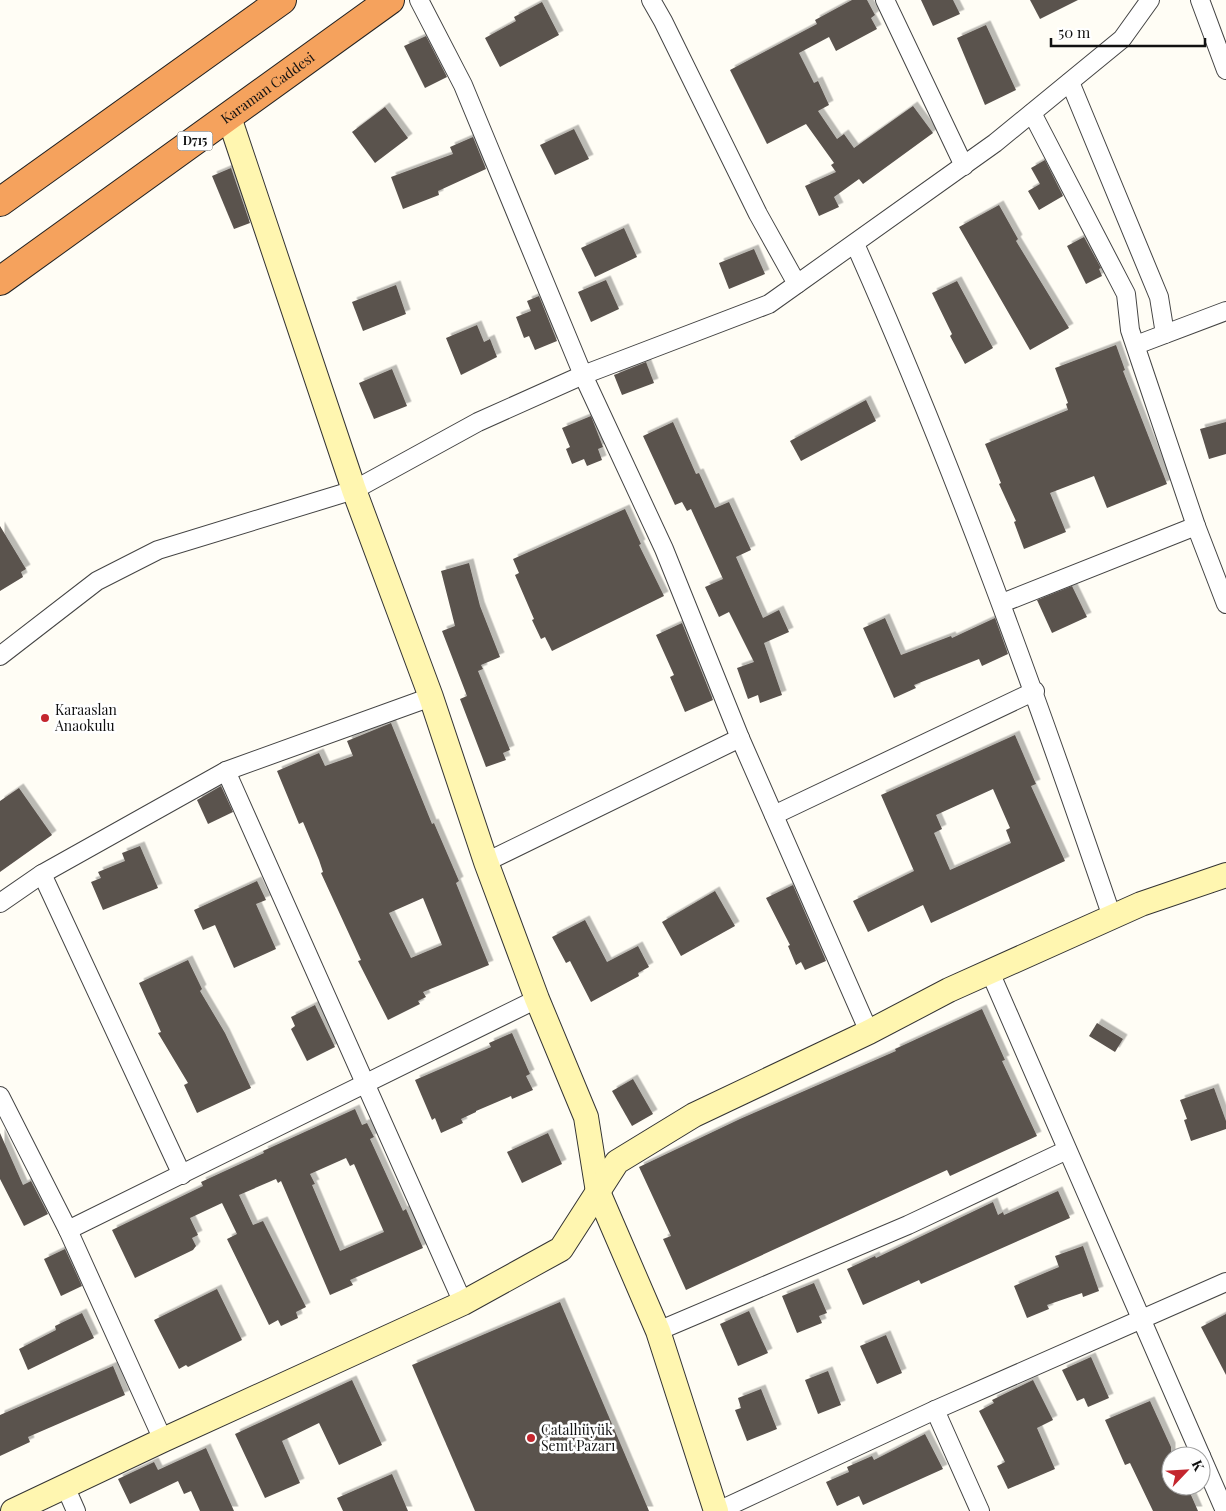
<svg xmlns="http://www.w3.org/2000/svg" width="1226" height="1511" viewBox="0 0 1226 1511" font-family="'Playfair Display',serif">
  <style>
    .building { fill: #5a524d; fill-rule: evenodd; filter: url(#shadow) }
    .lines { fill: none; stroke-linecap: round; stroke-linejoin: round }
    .street-casing { stroke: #444; stroke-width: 20 }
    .secondary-casing { stroke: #333; stroke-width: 26 }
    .highway-casing { stroke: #222; stroke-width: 30 }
    .street { stroke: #fff; stroke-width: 18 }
    .secondary { stroke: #fff6b0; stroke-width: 24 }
    .highway { stroke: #f5a25d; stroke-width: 28 }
    .poi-dot { fill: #c4262e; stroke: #fff; stroke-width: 2 }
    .labels { text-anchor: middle; stroke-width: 5; stroke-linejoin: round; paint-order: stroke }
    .shield { fill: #fff; stroke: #585858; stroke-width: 1 }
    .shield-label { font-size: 12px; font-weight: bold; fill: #111 }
    .street-label { font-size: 14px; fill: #111; stroke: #fff }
    .poi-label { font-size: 14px; fill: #111; stroke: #fff; text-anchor: start }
  </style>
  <defs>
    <filter id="shadow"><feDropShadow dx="4.5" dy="-4.5" stdDeviation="0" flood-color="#0004"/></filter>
  </defs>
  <rect width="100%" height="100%" fill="#fffdf5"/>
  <g class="building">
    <polygon points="852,0 867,0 875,15 871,18 877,29 836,51 829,37 799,53 814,83 818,81 829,105 818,111 837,139 844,134 854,148 913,106 933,133 863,184 859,179 834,197 839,207 819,216 805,186 836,172 831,165 834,163 806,124 767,144 730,70 817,24 815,20"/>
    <polygon points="921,0 953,0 960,14 933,26"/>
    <polygon points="1030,0 1078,0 1040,19"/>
    <polygon points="542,2 559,35 500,67 485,38 516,21 514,17"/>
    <polygon points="986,25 1016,90 985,105 957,38"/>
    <polygon points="426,36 447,77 425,88 404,46"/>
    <polygon points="385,107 408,138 375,163 352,132"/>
    <polygon points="574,129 589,159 555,175 540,145"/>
    <polygon points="473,137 486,169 438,191 439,195 403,209 391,177 453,154 450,147"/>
    <polygon points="1045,160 1063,196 1039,210 1028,191 1040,184 1031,168"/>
    <polygon points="231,168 250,223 234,229 212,176"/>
    <polygon points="999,205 1018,239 1016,241 1069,328 1030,350 959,227"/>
    <polygon points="624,228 637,257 595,277 581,248"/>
    <polygon points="1084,237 1101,268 1099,269 1102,276 1086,284 1067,246"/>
    <polygon points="754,249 765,274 729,289 719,263"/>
    <polygon points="606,280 619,309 591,322 578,292"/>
    <polygon points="957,281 993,348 965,364 950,336 952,334 932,293"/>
    <polygon points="396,285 406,314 363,331 352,302"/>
    <polygon points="539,296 557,341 535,350 529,336 524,338 516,317 531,311 527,301"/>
    <polygon points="477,325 484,342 490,339 497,357 461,375 446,338"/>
    <polygon points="1116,345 1125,370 1123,371 1167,484 1107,508 1094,476 1050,493 1066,532 1024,549 1014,522 1016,521 999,484 1001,483 985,444 1068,410 1066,404 1068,403 1055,368"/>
    <polygon points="646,362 654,383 622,395 614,375"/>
    <polygon points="392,369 407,406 374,419 359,383"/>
    <polygon points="866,400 876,421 801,461 790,441"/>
    <polygon points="591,416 603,447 598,449 602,460 587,466 584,459 572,464 566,449 570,447 562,428"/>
    <polygon points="673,422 696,474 699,473 715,508 729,502 751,550 736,557 763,618 779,610 789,632 764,643 782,695 760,703 758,695 748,699 737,668 754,662 729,612 719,617 705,587 723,579 691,509 687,511 682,502 675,505 643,436"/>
    <polygon points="1226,422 1226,454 1209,459 1200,429"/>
    <polygon points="625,509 641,544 639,545 664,596 552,651 545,637 541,639 532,620 534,619 515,575 519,573 513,559"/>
    <polygon points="0,526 26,569 21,572 23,577 0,591"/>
    <polygon points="469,563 480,606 500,657 481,665 483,669 478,671 510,750 503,753 506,760 486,767 460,699 467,696 442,631 455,626 441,571"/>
    <polygon points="1072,586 1087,617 1052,633 1037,600"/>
    <polygon points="885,618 901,655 951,636 952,638 995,618 1008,654 982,666 979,659 914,685 916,688 894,698 863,628"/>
    <polygon points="682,623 713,700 685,712 670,677 674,675 656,635"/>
    <path d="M391,723l41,101 2,-1 25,58 -3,2 33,82 -66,27 3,5 -8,4 2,3 -32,16 -30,-59 3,-1 -40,-87 2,-1 -4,-12 -16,-38 -4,2 -22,-53 42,-18 6,13 28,-10 -6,-15zM423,898l19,47 -31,13 -22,-45z"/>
    <path d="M1015,735l21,49 -5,2 34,75 -134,62 -8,-18 -55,27 -15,-31 61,-30 -33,-76zM993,789l17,39 -4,2 5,13 -61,27 -16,-37 8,-4 -6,-14z"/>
    <polygon points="221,786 233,812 208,824 197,800"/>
    <polygon points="19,788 52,835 0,872 0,801"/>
    <polygon points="140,846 158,888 103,910 91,882 101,878 98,872 125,861 122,853"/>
    <polygon points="257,881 266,900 256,904 276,949 234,968 215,925 203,930 194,910"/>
    <polygon points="793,885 826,961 805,970 801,962 796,965 788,946 790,945 766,898"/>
    <polygon points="715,891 735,926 681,956 662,922"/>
    <polygon points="585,920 607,962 638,946 649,967 638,973 639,976 591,1002 570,961 566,963 552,937"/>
    <polygon points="188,960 202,989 200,991 225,1033 251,1088 197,1113 184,1085 188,1083 158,1033 161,1032 139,983"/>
    <polygon points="315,1005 335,1047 307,1061 291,1029 295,1026 291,1017"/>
    <polygon points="982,1009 1005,1060 1002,1061 1037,1136 950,1176 947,1170 686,1290 663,1239 671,1236 639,1167 740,1119 896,1051 895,1049"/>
    <polygon points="1097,1023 1123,1039 1115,1052 1089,1036"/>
    <polygon points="512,1033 530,1074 526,1076 533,1090 512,1099 511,1096 476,1111 476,1112 461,1119 463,1123 441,1133 435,1118 432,1120 415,1080 491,1047 489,1043"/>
    <polygon points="633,1079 653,1114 632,1126 612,1091"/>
    <polygon points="1214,1088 1226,1121 1226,1129 1191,1141 1184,1120 1187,1119 1180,1100"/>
    <path d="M355,1109l7,16 5,-2 7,14 -4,2 33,72 3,-2 17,39 -73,32 3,5 -23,10 -49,-114 -3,2 -2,-4 -37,16 14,30 10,-4 43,86 -10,5 2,6 -17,8 -3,-6 -9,5 -42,-86 10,-5 -15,-31 -32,15 8,17 -6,3 4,8 -3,4 -58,28 -23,-48 91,-44 -2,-4 63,-29 -1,-2zM346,1158l4,8 4,-2 30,68 -44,19 -28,-66 3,-1 -5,-10z"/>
    <polygon points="0,1133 23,1185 31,1181 48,1214 24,1226 0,1179"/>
    <polygon points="548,1133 562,1164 522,1183 507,1152"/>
    <polygon points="1058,1191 1070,1218 921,1284 919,1280 863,1305 847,1269 875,1256 876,1258 993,1202 998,1215 1003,1212 1004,1215"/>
    <polygon points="1083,1246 1099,1291 1083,1297 1082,1293 1047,1305 1049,1309 1027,1318 1014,1286 1059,1267 1055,1256"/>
    <polygon points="65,1249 82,1286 61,1296 44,1259"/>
    <polygon points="814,1283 827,1313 819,1316 822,1323 797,1333 782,1296"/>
    <polygon points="217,1289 242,1340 188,1367 186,1365 179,1369 154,1320"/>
    <polygon points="560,1302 649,1511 475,1511 412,1365"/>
    <polygon points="749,1311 768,1353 738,1366 720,1324"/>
    <polygon points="82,1313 94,1338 28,1370 19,1349 56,1330 55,1326"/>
    <polygon points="1226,1314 1226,1375 1201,1327"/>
    <polygon points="886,1335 902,1373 877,1384 860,1346"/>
    <polygon points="1091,1357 1109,1398 1088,1407 1084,1398 1077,1401 1062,1370"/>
    <polygon points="113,1366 125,1395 28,1437 30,1442 0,1456 0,1415"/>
    <polygon points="828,1371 841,1405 818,1414 805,1380"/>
    <polygon points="352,1380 382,1445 339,1465 319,1423 282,1441 300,1483 265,1498 235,1434"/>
    <polygon points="1033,1380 1053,1420 1037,1428 1055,1469 1008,1489 997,1466 1005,1462 979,1411 994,1403 992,1400"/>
    <polygon points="761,1389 777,1429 747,1441 735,1410 741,1408 738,1398"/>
    <polygon points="1150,1401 1171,1447 1171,1486 1187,1486 1198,1511 1153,1511 1130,1463 1125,1465 1105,1420"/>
    <polygon points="925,1434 943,1469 863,1505 859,1496 837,1506 826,1482 849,1472 847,1467 872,1456 874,1460"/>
    <polygon points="206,1448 234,1511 200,1511 191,1491 184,1494 178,1481 130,1504 118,1479 154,1462 158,1470"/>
    <polygon points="392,1474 408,1511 343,1511 337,1498"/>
  </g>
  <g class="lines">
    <g class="street-casing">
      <g id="street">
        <polyline points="419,0 463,85 583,375 664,549 740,738 869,1032"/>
        <polyline points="651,0 663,21 758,214 797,284"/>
        <polyline points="885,0 964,166"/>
        <polyline points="1200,0 1226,70"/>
        <polyline points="1070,82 1159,297 1165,334"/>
        <polyline points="1032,113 1126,294 1130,330 1196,526 1226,604"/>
        <path d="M855,244c98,220 179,445 257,673"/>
        <polyline points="1136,345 1226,311"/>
        <polyline points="1002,603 1196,526"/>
        <polyline points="0,656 97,581 158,550 354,490 478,422 583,375 769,304 995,143 1122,39 1150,0"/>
        <polyline points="226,771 463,1303"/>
        <polyline points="774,815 1035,691"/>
        <polyline points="486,862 740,738"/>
        <polyline points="42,874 182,1175"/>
        <polyline points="0,903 42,874 226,771 431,697"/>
        <polyline points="990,972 1201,1456"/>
        <polyline points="0,1096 68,1230 163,1440"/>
        <polyline points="68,1230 537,999"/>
        <polyline points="658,1331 908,1225 1067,1150"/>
        <polyline points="935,1410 980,1511"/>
        <polyline points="1201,1456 1225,1511"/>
        <polyline points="65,1486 76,1511"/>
        <polyline points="718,1511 935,1410 1226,1282"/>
      </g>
    </g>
    <g class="secondary-casing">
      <g id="secondary">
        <polyline points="229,117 354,490 431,697 486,862 537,999 586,1117 598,1192 658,1331 716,1511"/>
        <polyline points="13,1511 163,1440 463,1303 561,1249 617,1162 694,1115 869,1032 949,990 1141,904 1226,875"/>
      </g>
    </g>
    <g class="highway-casing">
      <g id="highway">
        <polyline points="0,202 282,0"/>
        <path id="s1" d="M0,281l390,-281"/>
      </g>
    </g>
    <use href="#street" class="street"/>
    <use href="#secondary" class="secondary"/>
    <use href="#highway" class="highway"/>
  </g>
  <g class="poi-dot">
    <circle cx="45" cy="718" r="5"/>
    <circle cx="531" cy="1438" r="5"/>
  </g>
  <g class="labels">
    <rect class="shield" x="177.5" y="131.5" width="35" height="19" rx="4"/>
    <g class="shield-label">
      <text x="195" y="145">D715</text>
    </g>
    <g class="street-label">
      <text dy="5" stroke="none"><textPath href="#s1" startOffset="330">Karaman Caddesi</textPath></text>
    </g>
    <g class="poi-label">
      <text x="55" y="715">Karaaslan<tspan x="55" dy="16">Anaokulu</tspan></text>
      <text x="541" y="1435">Çatalhüyük<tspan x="541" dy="16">Semt Pazarı</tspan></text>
    </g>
  </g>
  <g transform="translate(1186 1471) rotate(65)"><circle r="24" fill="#ffffff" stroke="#a0a0a0"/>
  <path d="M0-4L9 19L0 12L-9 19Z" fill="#c4262e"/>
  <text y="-8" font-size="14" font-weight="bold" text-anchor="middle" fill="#111111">K</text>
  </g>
  <path d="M1051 38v8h154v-8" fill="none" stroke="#111111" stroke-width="2.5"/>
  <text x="1058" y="38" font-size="15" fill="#111111" stroke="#ffffff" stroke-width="4" paint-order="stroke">50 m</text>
</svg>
